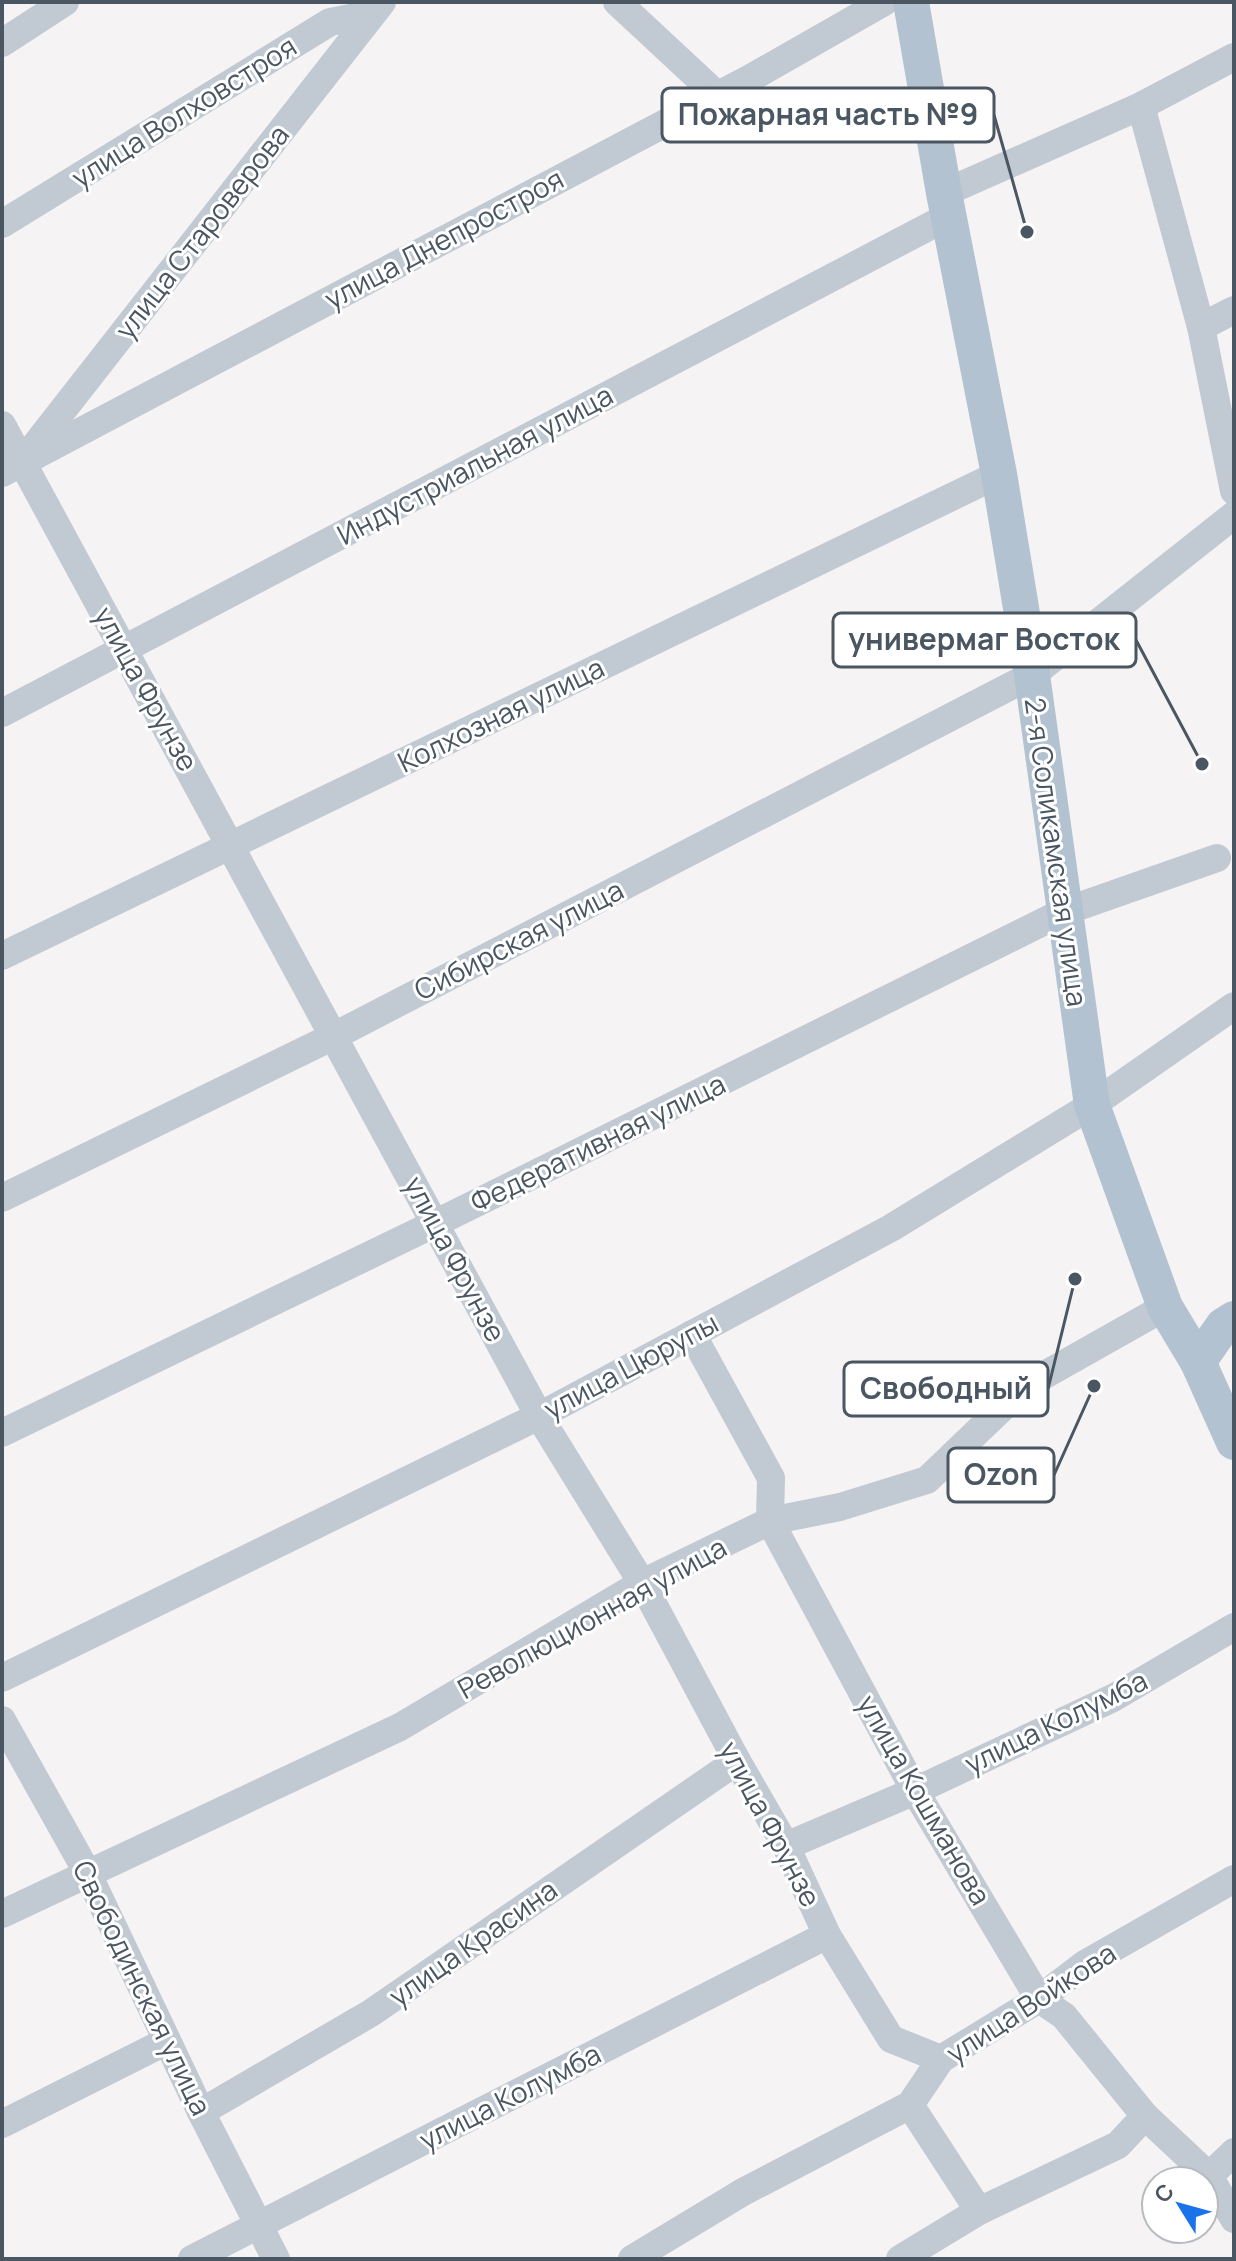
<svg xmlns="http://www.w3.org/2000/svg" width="1236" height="2261" viewBox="0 0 1236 2261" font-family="Manrope,sans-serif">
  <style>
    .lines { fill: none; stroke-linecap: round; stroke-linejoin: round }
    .minor { stroke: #c1cad2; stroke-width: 28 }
    .major { stroke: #b3c2d1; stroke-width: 36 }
    .labels { text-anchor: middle; stroke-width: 6; stroke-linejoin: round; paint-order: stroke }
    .street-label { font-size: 28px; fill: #4a5661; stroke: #fff }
    .leader { fill: none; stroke: #4a5661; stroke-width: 3 }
    .callout-dot { fill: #4a5661; stroke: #fff; stroke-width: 3 }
    .callout { fill: #fff; stroke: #4a5661; stroke-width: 3 }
    .callout-label { font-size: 30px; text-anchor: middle; font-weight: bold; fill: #4a5661 }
  </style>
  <rect width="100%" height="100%" fill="#f5f3f3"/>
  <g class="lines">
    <g class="minor">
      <polyline points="617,2 716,94"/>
      <polyline points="2,43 65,2"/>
      <polyline points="1141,106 1201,327 1234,491"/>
      <polyline points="944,193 1141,106 1234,57"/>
      <polyline points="2,224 330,22 371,14"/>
      <polyline points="1201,327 1234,310"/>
      <polyline points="2,425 539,1416 642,1583 737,1761 786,1846 827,1935 891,2039 941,2059"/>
      <polyline points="30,452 382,2"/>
      <polyline points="2,473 749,79 884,2"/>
      <polyline points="2,713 949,216"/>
      <polyline points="2,956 999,474"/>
      <polyline points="2,1198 334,1036 1032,675 1234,515"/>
      <polyline points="692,1334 771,1478 770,1521 915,1791 1039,1999 1064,2016 1145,2116 1209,2176 1234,2219"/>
      <polyline points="2,1433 436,1223 1063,912 1217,858"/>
      <polyline points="2,1678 539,1416 891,1228 1092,1105 1234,1006"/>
      <polyline points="2,1720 87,1872 201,2112 276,2259"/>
      <polyline points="786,1846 915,1791 1113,1698 1234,1627"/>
      <polyline points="2,1914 400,1727 642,1583 770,1521 840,1507 927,1480 1025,1386 1165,1307"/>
      <polyline points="910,2105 979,2211"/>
      <polyline points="201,2112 371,2013 737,1761"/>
      <polyline points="2,2124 167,2041"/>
      <polyline points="1209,2176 1234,2152"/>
      <polyline points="192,2259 827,1935"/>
      <polyline points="632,2259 743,2192 910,2105 941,2059 1039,1999 1085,1964 1234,1879"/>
      <polyline points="900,2259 979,2211 1118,2145 1145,2116"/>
    </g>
    <g class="major">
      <polyline points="911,2 944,193 999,474 1032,675 1092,1105 1165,1307 1198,1362 1234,1442"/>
      <polyline points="1198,1362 1223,1326 1234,1319"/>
    </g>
  </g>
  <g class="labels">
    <g class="street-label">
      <text transform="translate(184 112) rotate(-32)" y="10">улица Волховстроя</text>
      <text transform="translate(202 232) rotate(-52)" y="10">улица Староверова</text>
      <text transform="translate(444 239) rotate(-28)" y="10">улица Днепростроя</text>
      <text transform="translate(475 465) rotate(-28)" y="10">Индустриальная улица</text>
      <text transform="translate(146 689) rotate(61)" y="10">улица Фрунзе</text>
      <text transform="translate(501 715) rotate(-26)" y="10">Колхозная улица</text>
      <text transform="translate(1056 852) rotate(82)" y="10">2-я Соликамская улица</text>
      <text transform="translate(519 940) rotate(-27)" y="10">Сибирская улица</text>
      <text transform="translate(598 1143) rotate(-26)" y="10">Федеративная улица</text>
      <text transform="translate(455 1259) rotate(62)" y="10">улица Фрунзе</text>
      <text transform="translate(631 1366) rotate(-28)" y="10">улица Цюрупы</text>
      <text transform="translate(592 1618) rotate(-29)" y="10">Революционная улица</text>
      <text transform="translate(1056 1722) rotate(-26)" y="10">улица Колумба</text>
      <text transform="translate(924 1800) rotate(60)" y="10">улица Кошманова</text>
      <text transform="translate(770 1824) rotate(62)" y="10">улица Фрунзе</text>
      <text transform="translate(473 1943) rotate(-35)" y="10">улица Красина</text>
      <text transform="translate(142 1988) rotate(64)" y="10">Свободинская улица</text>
      <text transform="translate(1031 2003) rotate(-33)" y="10">улица Войкова</text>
      <text transform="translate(510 2097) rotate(-27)" y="10">улица Колумба</text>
    </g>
  </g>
  <path class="leader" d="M1027 232L994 115M1202 764L1136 640M1075 1279L1048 1389M1094 1386L1054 1475"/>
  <g class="callout-dot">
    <circle cx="1027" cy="232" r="8"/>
    <circle cx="1202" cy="764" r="8"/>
    <circle cx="1075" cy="1279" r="8"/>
    <circle cx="1094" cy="1386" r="8"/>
  </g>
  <g class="callout">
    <rect x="662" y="88" width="332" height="54" rx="8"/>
    <rect x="833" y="613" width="303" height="54" rx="8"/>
    <rect x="844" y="1362" width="204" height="54" rx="8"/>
    <rect x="948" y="1448" width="106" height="54" rx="8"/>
  </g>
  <g class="callout-label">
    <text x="828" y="125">Пожарная часть №9</text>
    <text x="984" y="650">универмаг Восток</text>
    <text x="946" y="1399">Свободный</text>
    <text x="1001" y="1485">Ozon</text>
  </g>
  <rect width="1236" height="2261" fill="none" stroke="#4a5661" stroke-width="8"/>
  <g transform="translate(1180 2205) rotate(307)"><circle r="38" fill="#ffffff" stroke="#b7bbc0" stroke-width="2"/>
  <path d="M0-6L14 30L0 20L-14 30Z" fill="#1a73e8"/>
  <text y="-12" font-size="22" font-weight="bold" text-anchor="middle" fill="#4a5661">С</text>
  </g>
</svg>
